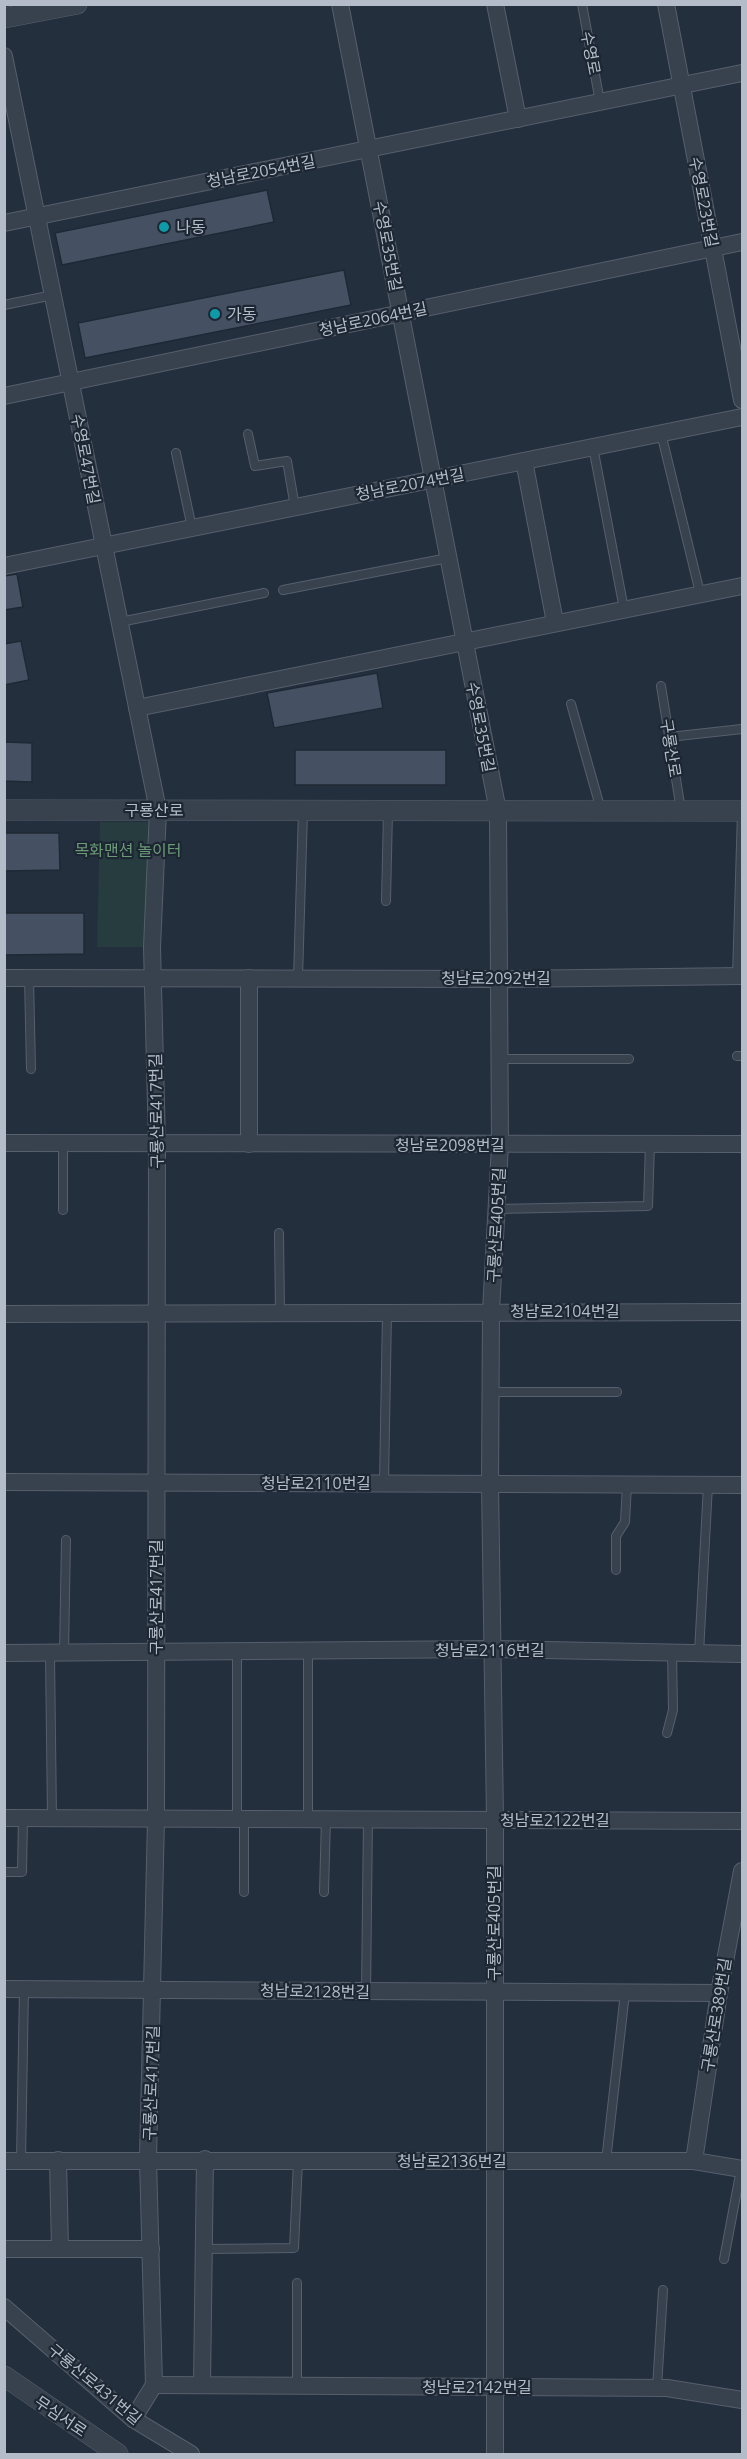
<svg xmlns="http://www.w3.org/2000/svg" width="747" height="2459" viewBox="0 0 747 2459" font-family="'Open Sans','Noto Sans KR',sans-serif">
  <style>
    .green { fill: #263c3f }
    .building { fill: #455162; stroke: #1f2835; stroke-width: 1.5 }
    .lines { fill: none; stroke-linecap: round; stroke-linejoin: round }
    .service-casing { stroke: #565f6c; stroke-width: 10 }
    .minor-casing { stroke: #565f6c; stroke-width: 18 }
    .tertiary-casing { stroke: #565f6c; stroke-width: 21 }
    .service { stroke: #38414e; stroke-width: 8 }
    .minor { stroke: #38414e; stroke-width: 16 }
    .tertiary { stroke: #38414e; stroke-width: 20 }
    .culture-dot { fill: #0f9aa8; stroke: #1d2633; stroke-width: 2 }
    .labels { text-anchor: middle; stroke-width: 4.5; stroke-linejoin: round; paint-order: stroke }
    .street-label { font-size: 16px; fill: #b4bcc9; stroke: #1d2633 }
    .poi-label { font-size: 16px; fill: #b4bcc9; stroke: #1d2633; text-anchor: start }
    .park-label { font-size: 16px; fill: #6b9a76; stroke: #1d2633 }
  </style>
  <rect width="100%" height="100%" fill="#242f3e"/>
  <polygon class="green" points="100,822 157,822 152,947 97,947"/>
  <g class="building">
    <polygon points="267,190 274,222 62,265 55,233"/>
    <polygon points="344,270 351,305 85,358 78,323"/>
    <polygon points="17,574 23,607 4,610 4,576"/>
    <polygon points="21,641 29,680 4,685 4,644"/>
    <polygon points="377,673 383,708 274,728 267,693"/>
    <polygon points="4,742 32,743 32,782 4,781"/>
    <rect x="295" y="750" width="151" height="35"/>
    <polygon points="4,833 59,833 60,870 4,871"/>
    <polygon points="4,913 84,913 84,954 4,955"/>
  </g>
  <g class="lines">
    <g class="service-casing">
      <g id="service">
        <polyline points="582,4 600,102"/>
        <polyline points="4,305 53,295"/>
        <polyline points="661,433 700,593"/>
        <polyline points="248,434 255,466 287,461 295,507"/>
        <polyline points="593,447 624,609"/>
        <polyline points="176,453 192,528"/>
        <polyline points="283,590 448,558"/>
        <polyline points="120,622 264,593"/>
        <polyline points="661,686 681,810"/>
        <polyline points="571,704 601,810"/>
        <polyline points="669,737 742,729"/>
        <polyline points="386,901 388,811"/>
        <polyline points="737,976 742,812"/>
        <polyline points="29,978 31,1069"/>
        <polyline points="298,978 303,811"/>
        <polyline points="737,1056 742,1056"/>
        <polyline points="500,1059 629,1059"/>
        <polyline points="63,1143 63,1210"/>
        <polyline points="498,1209 648,1206 650,1144"/>
        <polyline points="279,1233 280,1313"/>
        <polyline points="491,1392 617,1392"/>
        <polyline points="384,1483 387,1312"/>
        <polyline points="616,1570 616,1536 625,1522 627,1484"/>
        <polyline points="64,1653 66,1540"/>
        <polyline points="237,1653 237,1819"/>
        <polyline points="699,1653 708,1485"/>
        <polyline points="50,1654 52,1819"/>
        <polyline points="667,1733 673,1710 672,1652"/>
        <polyline points="244,1818 244,1892"/>
        <polyline points="308,1818 308,1652"/>
        <polyline points="4,1872 22,1872 23,1819"/>
        <polyline points="324,1892 326,1818"/>
        <polyline points="366,1992 368,1818"/>
        <polyline points="21,2161 24,1989"/>
        <polyline points="606,2161 625,1993"/>
        <polyline points="204,2249 294,2248 298,2161"/>
        <polyline points="724,2259 741,2169"/>
        <polyline points="297,2283 297,2386"/>
        <polyline points="657,2388 663,2290"/>
      </g>
    </g>
    <g class="minor-casing">
      <g id="minor">
        <polyline points="340,4 498,811 500,1145 491,1311 490,1484 495,1819 495,2454"/>
        <polyline points="495,4 518,119"/>
        <polyline points="666,4 742,400"/>
        <polyline points="4,56 158,810 152,947 157,1143 156,1819 148,2159 154,2385"/>
        <polyline points="4,223 742,73"/>
        <polyline points="4,396 742,242"/>
        <polyline points="524,461 555,622"/>
        <polyline points="4,566 742,417"/>
        <polyline points="137,708 742,586"/>
        <polyline points="4,978 500,979 742,976"/>
        <polyline points="249,978 249,1144"/>
        <polyline points="4,1143 742,1144"/>
        <polyline points="4,1314 742,1312"/>
        <polyline points="4,1482 742,1485"/>
        <polyline points="4,1653 492,1649 742,1654"/>
        <polyline points="4,1818 742,1821"/>
        <polyline points="4,1989 719,1993"/>
        <polyline points="58,2160 60,2249"/>
        <polyline points="4,2161 694,2161 742,2169"/>
        <polyline points="694,2161 719,1993 742,1871"/>
        <polyline points="4,2249 151,2249"/>
        <polyline points="4,2307 133,2419 191,2454"/>
        <polyline points="154,2385 667,2388 742,2400"/>
        <polyline points="202,2385 205,2159"/>
        <polyline points="133,2419 154,2385"/>
      </g>
    </g>
    <g class="tertiary-casing">
      <g id="tertiary">
        <polyline points="4,18 77,4"/>
        <polyline points="4,810 742,811"/>
        <polyline points="4,2376 118,2454"/>
      </g>
    </g>
    <use href="#service" class="service"/>
    <use href="#minor" class="minor"/>
    <use href="#tertiary" class="tertiary"/>
  </g>
  <g class="culture-dot">
    <circle cx="164" cy="227" r="6"/>
    <circle cx="215" cy="314" r="6"/>
  </g>
  <g class="labels">
    <g class="street-label">
      <text transform="translate(591 53) rotate(79)" y="6">수영로</text>
      <text transform="translate(261 171) rotate(-11)" y="6">청남로2054번길</text>
      <text transform="translate(704 202) rotate(79)" y="6">수영로23번길</text>
      <text transform="translate(388 246) rotate(79)" y="6">수영로35번길</text>
      <text transform="translate(373 319) rotate(-12)" y="6">청남로2064번길</text>
      <text transform="translate(86 459) rotate(79)" y="6">수영로47번길</text>
      <text transform="translate(410 484) rotate(-11)" y="6">청남로2074번길</text>
      <text transform="translate(481 727) rotate(79)" y="6">수영로35번길</text>
      <text transform="translate(671 748) rotate(81)" y="6">구룡산로</text>
      <text x="154" y="816">구룡산로</text>
      <text x="496" y="984">청남로2092번길</text>
      <text transform="translate(156 1111) rotate(-91)" y="6">구룡산로417번길</text>
      <text x="450" y="1151">청남로2098번길</text>
      <text transform="translate(496 1225) rotate(-87)" y="6">구룡산로405번길</text>
      <text x="565" y="1317">청남로2104번길</text>
      <text x="316" y="1489">청남로2110번길</text>
      <text transform="translate(156 1597) rotate(-90)" y="6">구룡산로417번길</text>
      <text x="490" y="1656">청남로2116번길</text>
      <text x="555" y="1826">청남로2122번길</text>
      <text transform="translate(494 1923) rotate(-90)" y="6">구룡산로405번길</text>
      <text transform="translate(315 1991) rotate(1)" y="6">청남로2128번길</text>
      <text transform="translate(716 2015) rotate(-81)" y="6">구룡산로389번길</text>
      <text transform="translate(151 2083) rotate(-88)" y="6">구룡산로417번길</text>
      <text x="452" y="2167">청남로2136번길</text>
      <text transform="translate(95 2384) rotate(40)" y="6">구룡산로431번길</text>
      <text x="477" y="2393">청남로2142번길</text>
      <text transform="translate(61 2416) rotate(34)" y="6">무심서로</text>
    </g>
    <g class="poi-label">
      <text x="176" y="233">나동</text>
      <text x="227" y="320">가동</text>
    </g>
    <g class="park-label">
      <text x="128" y="856">목화맨션 놀이터</text>
    </g>
  </g>
  <rect width="747" height="2459" fill="none" stroke="#b4bcc9" stroke-width="12"/>
</svg>
